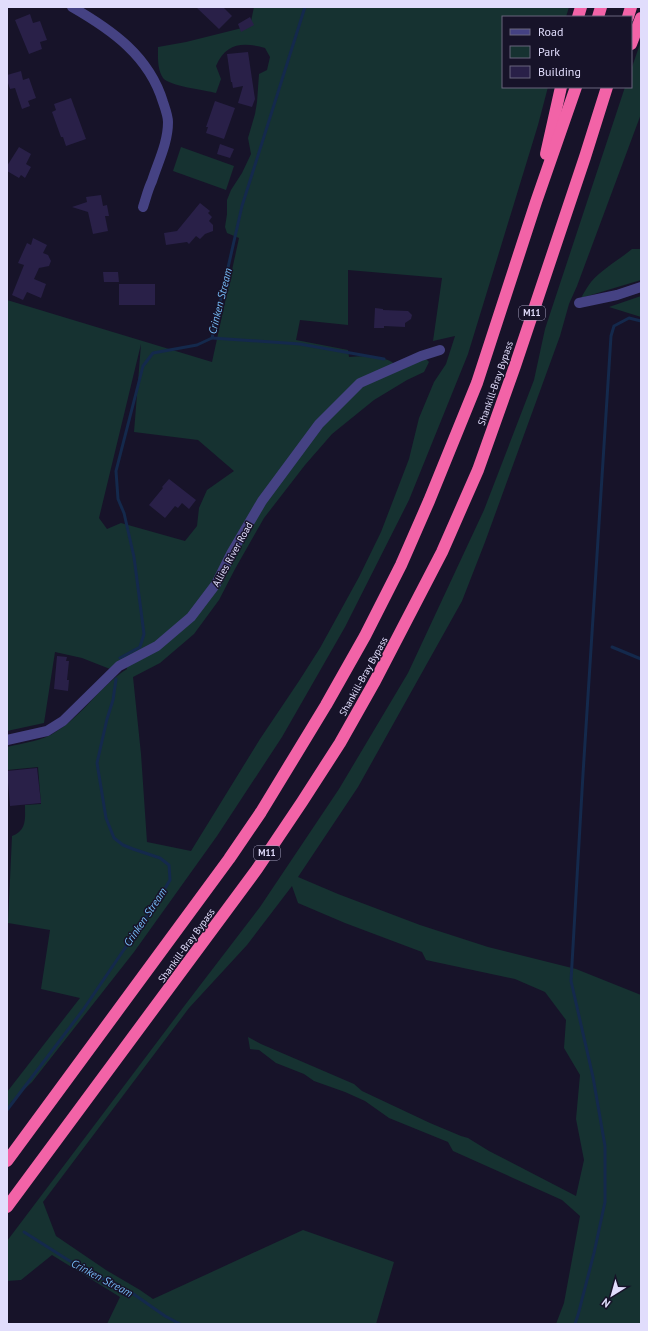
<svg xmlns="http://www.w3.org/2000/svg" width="648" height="1331" viewBox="0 0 648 1331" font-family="'PT Sans',sans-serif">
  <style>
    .green { fill: #163231; fill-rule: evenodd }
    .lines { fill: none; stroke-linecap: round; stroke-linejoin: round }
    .stream { stroke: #14294c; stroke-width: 3 }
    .building { fill: #292048 }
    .minor { stroke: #454283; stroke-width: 10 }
    .highway { stroke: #f263a7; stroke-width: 12 }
    .labels { text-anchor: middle; stroke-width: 3; stroke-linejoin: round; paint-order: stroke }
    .shield { fill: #171329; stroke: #a4a0bd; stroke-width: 1 }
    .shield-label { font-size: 9px; font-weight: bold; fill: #e1ddfc }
    .street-label { font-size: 10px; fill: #e1ddfc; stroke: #171329 }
    .water-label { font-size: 11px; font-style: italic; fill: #74b8f3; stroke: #171329 }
  </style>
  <rect width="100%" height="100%" fill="#171329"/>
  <g class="green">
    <path d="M254,7h315l-3,10h-63v70h45l-10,38 -70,229 -59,146 -64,127 -63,110 -65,99 -83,116 -102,130 -21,20 -4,9v-19l73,-94 -39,-9 9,-59 -42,-7 4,-87c15,-6 13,-17 13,-31l16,-1 -3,-37 -31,3v-23c16,-4 36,-6 50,-16 27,-17 43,-45 70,-62v-10l-17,10 -28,-11 -27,-6 -11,71 -37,8v-431l205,62 27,-124 -12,-5 -2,-6 2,-13v-14l4,-10 11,-17 9,-19 -3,-16 7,-24 2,-12 2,-28 8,-4 3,-13 -5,-9c-21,-6 -39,-6 -49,18l5,13 -5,14c-11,-3 -47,-7 -53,-15 -6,-9 -5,-21 -5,-31l28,-5 64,-16zM348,270l94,8 -9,63 22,-5 -9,28 -12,18 -15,36 -10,41 -28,73 -22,45 -39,71 -21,33 -39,58 -69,112 -44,-9 -6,-88 -8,-77 27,-14 34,-29 25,-34 16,-31 29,-51 41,-53 27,-31 42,-34 33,-20 17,-8 5,-10 -4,-4 -26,11c-2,-2 -5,-5 -7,-7 -12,-7 -30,-6 -43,-5l-1,-7 -52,-10 4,-20 48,5zM141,344l-7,88 64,8 36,31 -27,19 -8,18 -2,18 -12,15 -64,-18 -14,6 -8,-11z"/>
    <polygon points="641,41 641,114 577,286 569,304 560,336 485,542 462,601 358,787 298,877 338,894 420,925 488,947 576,969 641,995 641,1324 556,1324 564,1303 580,1216 562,1200 453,1151 448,1142 389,1118 365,1101 345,1092 314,1081 304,1074 276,1063 259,1050 250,1049 248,1037 261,1044 354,1084 362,1091 430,1123 461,1136 468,1138 489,1151 576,1196 584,1160 576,1119 580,1075 564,1048 566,1020 545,992 515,979 426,960 422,952 345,923 298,903 292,886 247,945 189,1008 43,1202 56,1236 106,1270 140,1290 153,1299 303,1230 394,1262 376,1324 107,1324 120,1297 52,1255 21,1280 7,1281 7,1241 185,1005 260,907 339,789 408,673 484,510 534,380 545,329 625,87 631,87 631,70"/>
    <polygon points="181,147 234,166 226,190 173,171"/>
    <path d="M632,249h9v31l-60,18c3,-5 6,-11 10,-16 11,-13 28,-22 41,-33z"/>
    <polygon points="641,296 641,317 609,307"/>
  </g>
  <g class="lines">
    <g class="stream">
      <polyline points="212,338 300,344 384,359"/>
      <polyline points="612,647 641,659"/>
      <polyline points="120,658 140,647 144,634 134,557 124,513 118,499 116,471 143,366 153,353 197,345 212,338 242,206 305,7"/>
      <polyline points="7,1110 83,1010 161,895 170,880 169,865 160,858 133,849 123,845 114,838 106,818 97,763 107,719 113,700 116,679"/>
      <polyline points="24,1232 68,1260 109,1282 132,1293 165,1316 180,1324"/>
      <polyline points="575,1324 578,1315 594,1253 605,1202 605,1146 593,1077 571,981 583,774 611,336 614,326 629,318 641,321"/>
    </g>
  </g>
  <g class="building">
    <polygon points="196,7 223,7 232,16 219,29"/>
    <polygon points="30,14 33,23 40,21 47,40 40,42 42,49 29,54 15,20"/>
    <polygon points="250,17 254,25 241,32 238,24"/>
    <polygon points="248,52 255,99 252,107 238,103 243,86 233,88 232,82 231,82 227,54"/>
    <polygon points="21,71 23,80 29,78 36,98 28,101 30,106 22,109 15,88 10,89 7,80 7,75"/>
    <polygon points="71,98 86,139 66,146 63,137 61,137 52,112 56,110 54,104"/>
    <polygon points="215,101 235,108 224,139 206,133 208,127 206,127"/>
    <polygon points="220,144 234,149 230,158 217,154"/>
    <polygon points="19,147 31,154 26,164 31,167 25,178 21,175 19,178 7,171 7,166"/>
    <polygon points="101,195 103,206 107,205 109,216 105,216 108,231 93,234 88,212 72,207 87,202 86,197"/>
    <polygon points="200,203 210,211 208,213 212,217 209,221 213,225 213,231 205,234 200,239 196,236 189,244 187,242 166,245 164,233 177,231"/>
    <polygon points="33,238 47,245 43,253 48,255 51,261 49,266 39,268 34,279 46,284 41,298 27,292 23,300 12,295 24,265 18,263 27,243 31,245"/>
    <polygon points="103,272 118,272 119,282 104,282"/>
    <rect x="119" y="284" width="36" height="21"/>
    <polygon points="375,308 383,309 383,310 408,311 412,315 411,319 405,323 405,327 384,326 384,328 374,328"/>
    <polygon points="169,479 196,500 189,509 182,503 178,508 175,506 165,518 149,505 163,488 162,487"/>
    <polygon points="57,656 67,657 66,661 69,661 67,680 69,680 68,691 54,689"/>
    <polygon points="37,768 41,803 10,806 7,771"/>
  </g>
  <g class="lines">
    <g class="minor">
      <path d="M72,7c40,23 77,49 91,95 2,6 5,14 5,20 0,21 -10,40 -16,59 -4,8 -6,17 -9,26"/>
      <polyline points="579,303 617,295 641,287"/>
      <polyline points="7,740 47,731 63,721 119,666 157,646 191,617 216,584 232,552 262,501 319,424 360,383 421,356 440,350"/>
    </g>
    <g class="highway">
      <polyline points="578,17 581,7"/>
      <polyline points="598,17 601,7"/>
      <polyline points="628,17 631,7"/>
      <polyline points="631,44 641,18"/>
      <polyline points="546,154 561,87"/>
      <polyline points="7,1161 229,859 261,812 326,705 365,636 401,565 429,501 477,383 536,202 576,87"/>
      <polyline points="7,1207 257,869 302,802 340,743 375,681 442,552 478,470 515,366 585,157 607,87"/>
    </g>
  </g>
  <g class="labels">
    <g class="shield">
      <rect x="519" y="306" width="26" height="14" rx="3"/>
      <rect x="254" y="846" width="26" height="14" rx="3"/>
    </g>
    <g class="shield-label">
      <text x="532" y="316">M11</text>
      <text x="267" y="856">M11</text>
    </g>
    <g class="street-label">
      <text transform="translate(495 383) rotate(-71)" y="4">Shankill-Bray Bypass</text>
      <text transform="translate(232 554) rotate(-61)" y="4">Allies River Road</text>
      <text transform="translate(363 676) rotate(-61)" y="4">Shankill-Bray Bypass</text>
      <text transform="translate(186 945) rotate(-54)" y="4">Shankill-Bray Bypass</text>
    </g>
    <g class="water-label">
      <text transform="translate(220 301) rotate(-76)" y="4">Crinken Stream</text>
      <text transform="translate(145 917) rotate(-56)" y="4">Crinken Stream</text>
      <text transform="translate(102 1278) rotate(28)" y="4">Crinken Stream</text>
    </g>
  </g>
  <rect width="648" height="1331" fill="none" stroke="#e1ddfc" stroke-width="16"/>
  <rect x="502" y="16" width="130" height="72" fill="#171329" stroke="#68647d"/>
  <rect x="510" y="29" width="20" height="6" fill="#454283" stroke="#68647d"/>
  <text x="538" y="36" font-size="12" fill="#e1ddfc">Road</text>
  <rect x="510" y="46" width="20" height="12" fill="#163231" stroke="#68647d"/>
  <text x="538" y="56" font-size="12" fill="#e1ddfc">Park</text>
  <rect x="510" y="66" width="20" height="12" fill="#292048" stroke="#68647d"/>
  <text x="538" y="76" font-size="12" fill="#e1ddfc">Building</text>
  <g transform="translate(612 1295) rotate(217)" stroke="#171329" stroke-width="3" paint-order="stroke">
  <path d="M0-3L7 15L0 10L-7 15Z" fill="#e1ddfc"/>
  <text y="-6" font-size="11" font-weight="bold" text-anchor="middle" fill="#e1ddfc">N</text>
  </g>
</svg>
